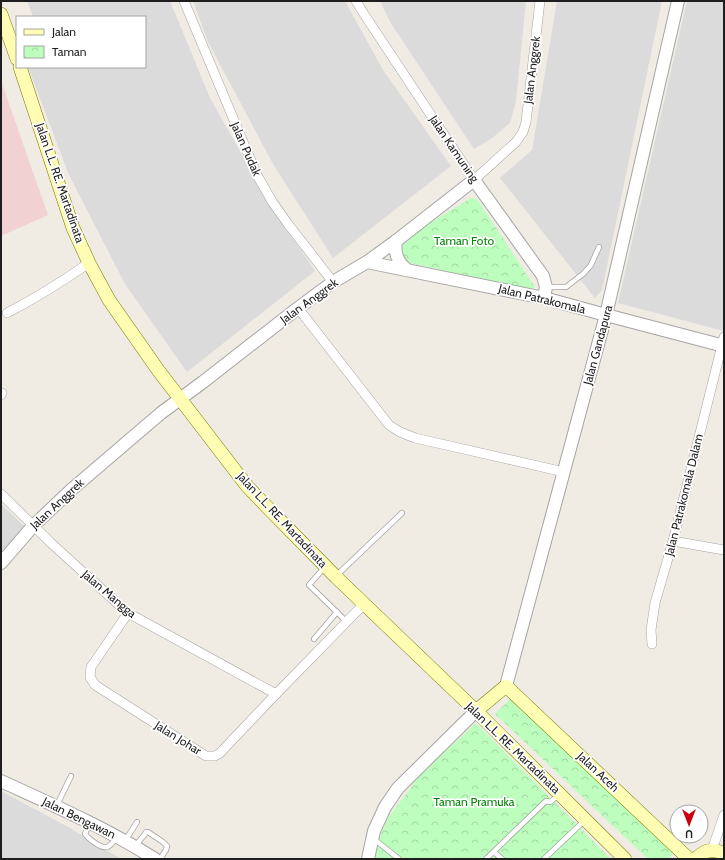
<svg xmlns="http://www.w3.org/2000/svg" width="725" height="860" viewBox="0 0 725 860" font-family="Cabin,sans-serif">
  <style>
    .residential { fill: #dcdbdb }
    .commercial { fill: #f2d1d2 }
    .park { fill: url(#park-crowns) }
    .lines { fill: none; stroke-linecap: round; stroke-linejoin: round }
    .service-casing { stroke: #a5a5a5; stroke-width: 6 }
    .minor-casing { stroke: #a5a5a5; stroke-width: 10 }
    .tertiary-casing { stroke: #a5a5a5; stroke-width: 14 }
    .secondary-casing { stroke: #757a00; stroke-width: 14 }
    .service { stroke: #fff; stroke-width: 4.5 }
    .minor { stroke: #fff; stroke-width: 9 }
    .tertiary { stroke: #fff; stroke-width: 12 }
    .secondary { stroke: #fefdb3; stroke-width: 13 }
    .labels { text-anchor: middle; stroke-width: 3.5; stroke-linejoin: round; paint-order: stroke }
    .street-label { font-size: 12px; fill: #1e1e1e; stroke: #fff }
    .park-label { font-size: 12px; fill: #038506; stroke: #fff }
  </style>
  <defs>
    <pattern id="park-crowns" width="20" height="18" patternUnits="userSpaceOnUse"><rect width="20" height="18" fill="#bdfebe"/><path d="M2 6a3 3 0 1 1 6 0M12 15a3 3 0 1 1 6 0" fill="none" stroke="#a2d9a3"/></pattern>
  </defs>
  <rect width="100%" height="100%" fill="#f0ebe3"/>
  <g class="residential">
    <polygon points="27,1 170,1 210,98 269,203 315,271 187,372 125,284 69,175 28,67 145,67 145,17 33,17"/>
    <polygon points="193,1 345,1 383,70 451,166 333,258 273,164 208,42"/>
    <polygon points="380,1 526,1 516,101 510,123 491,139 474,149 390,22"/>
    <polygon points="557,1 662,1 602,290 595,298 500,178 532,150"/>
    <polygon points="687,1 724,1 724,331 618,303"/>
    <polygon points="1,504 25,527 1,552"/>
    <polygon points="1,791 68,827 121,859 1,859"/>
  </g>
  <polygon class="commercial" points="1,81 48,215 1,236"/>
  <g class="park">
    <polygon points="471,198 477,199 535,287 531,290 410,263 403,259 400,241"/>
    <polygon points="511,698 644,826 674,853 668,859 648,859 495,714"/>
    <polygon points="476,723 611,859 375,859 379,839 388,818 421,774"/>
  </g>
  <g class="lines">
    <g class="service-casing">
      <g id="service">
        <polyline points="546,287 566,287 583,274 591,265 599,247"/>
        <polyline points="324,568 309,585 347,622"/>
        <polyline points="337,575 402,513"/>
        <polyline points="314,639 337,612"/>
        <polyline points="57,805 71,776"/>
        <path d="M89,823l-4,11c3,4 16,15 22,13 3,-1 7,-6 9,-9"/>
        <polyline points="374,839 399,859"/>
        <polyline points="125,841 137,822"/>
        <polyline points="135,846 145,834 146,832 148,832 163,842 167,846 166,850 160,859"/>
        <polyline points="494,852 502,859"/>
        <polyline points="486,859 546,801 550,802 559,795"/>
        <polyline points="544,859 585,820"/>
      </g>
    </g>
    <g class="minor-casing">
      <g id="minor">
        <polyline points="184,1 257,175 273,203 288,224 333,282"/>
        <polyline points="356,1 364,14 474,180 516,142 523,132 526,122 540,1"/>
        <polyline points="298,308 389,425 400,432 415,438 564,472"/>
        <path d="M7,313c29,-15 56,-32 82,-50"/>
        <polyline points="1,395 2,393"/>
        <polyline points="1,494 51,543 128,613 276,694"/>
        <polyline points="673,541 724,550"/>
        <polyline points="128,613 91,667 90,677 95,685 206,756 215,756 220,753 276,694 364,604"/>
        <polyline points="652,644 651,630 655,603 673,541 724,337"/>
        <polyline points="712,850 724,815"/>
      </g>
    </g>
    <g class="tertiary-casing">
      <g id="tertiary">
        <path d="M396,241c-2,12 1,20 10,28"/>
        <polyline points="367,262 544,298 606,315 724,346"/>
        <polyline points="1,563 33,526 71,490 161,413 203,382 298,308 333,282 367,262 396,241 474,180 543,276 546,287 544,298"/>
        <polyline points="506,686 606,315 678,1"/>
        <path d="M1,781c52,24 105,47 154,78"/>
        <polyline points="368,859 374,831 385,807 398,788 476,711"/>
      </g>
    </g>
    <g class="secondary-casing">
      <g id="secondary">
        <polyline points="1,14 17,59"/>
        <polyline points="20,67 73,228 89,263 109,300 158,370 247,486 269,509 336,577 476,711 625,859"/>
        <polyline points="476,711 506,686 689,859"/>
        <path d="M695,859c12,-10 14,-10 29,-6"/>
      </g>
    </g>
    <use href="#service" class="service"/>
    <use href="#minor" class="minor"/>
    <use href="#tertiary" class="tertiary"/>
    <use href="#secondary" class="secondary"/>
  </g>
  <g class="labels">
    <g class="street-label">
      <text transform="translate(532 70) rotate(-83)" y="4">Jalan Anggrek</text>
      <text transform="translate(246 149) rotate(66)" y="4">Jalan Pudak</text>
      <text transform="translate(454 149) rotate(56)" y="4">Jalan Kamuning</text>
      <text transform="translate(60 183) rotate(71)" y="4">Jalan L.L. RE. Martadinata</text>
      <text transform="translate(542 299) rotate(14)" y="4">Jalan Patrakomala</text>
      <text transform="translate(309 301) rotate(-36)" y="4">Jalan Anggrek</text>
      <text transform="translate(598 345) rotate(-75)" y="4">Jalan Gandapura</text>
      <text transform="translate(684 495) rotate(-76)" y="4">Jalan Patrakomala Dalam</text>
      <text transform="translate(57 504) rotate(-43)" y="4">Jalan Anggrek</text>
      <text transform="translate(282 520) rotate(47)" y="4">Jalan L.L. RE. Martadinata</text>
      <text transform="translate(109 594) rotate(40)" y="4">Jalan Mangga</text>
      <text transform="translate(178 738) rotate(32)" y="4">Jalan Johar</text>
      <text transform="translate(513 748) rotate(44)" y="4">Jalan L.L. RE. Martadinata</text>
      <text transform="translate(598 772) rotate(43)" y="4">Jalan Aceh</text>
      <text transform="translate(79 818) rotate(26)" y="4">Jalan Bengawan</text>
    </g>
    <g class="park-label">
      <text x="464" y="245">Taman Foto</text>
      <text x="474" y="806">Taman Pramuka</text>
    </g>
  </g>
  <rect width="725" height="860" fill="none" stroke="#1e1e1e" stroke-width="4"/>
  <rect x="16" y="16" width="130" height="52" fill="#ffffff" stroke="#a5a5a5"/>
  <rect x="24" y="29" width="20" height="6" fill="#fefdb3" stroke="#a5a5a5"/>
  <text x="52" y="36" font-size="12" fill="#1e1e1e">Jalan</text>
  <rect x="24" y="46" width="20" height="12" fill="url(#park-crowns)" stroke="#a5a5a5"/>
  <text x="52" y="56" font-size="12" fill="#1e1e1e">Taman</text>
  <g transform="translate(689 824) rotate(180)"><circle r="19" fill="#ffffff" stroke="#a5a5a5"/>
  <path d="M0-3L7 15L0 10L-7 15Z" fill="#cc000d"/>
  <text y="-6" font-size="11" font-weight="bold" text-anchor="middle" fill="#1e1e1e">U</text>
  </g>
</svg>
